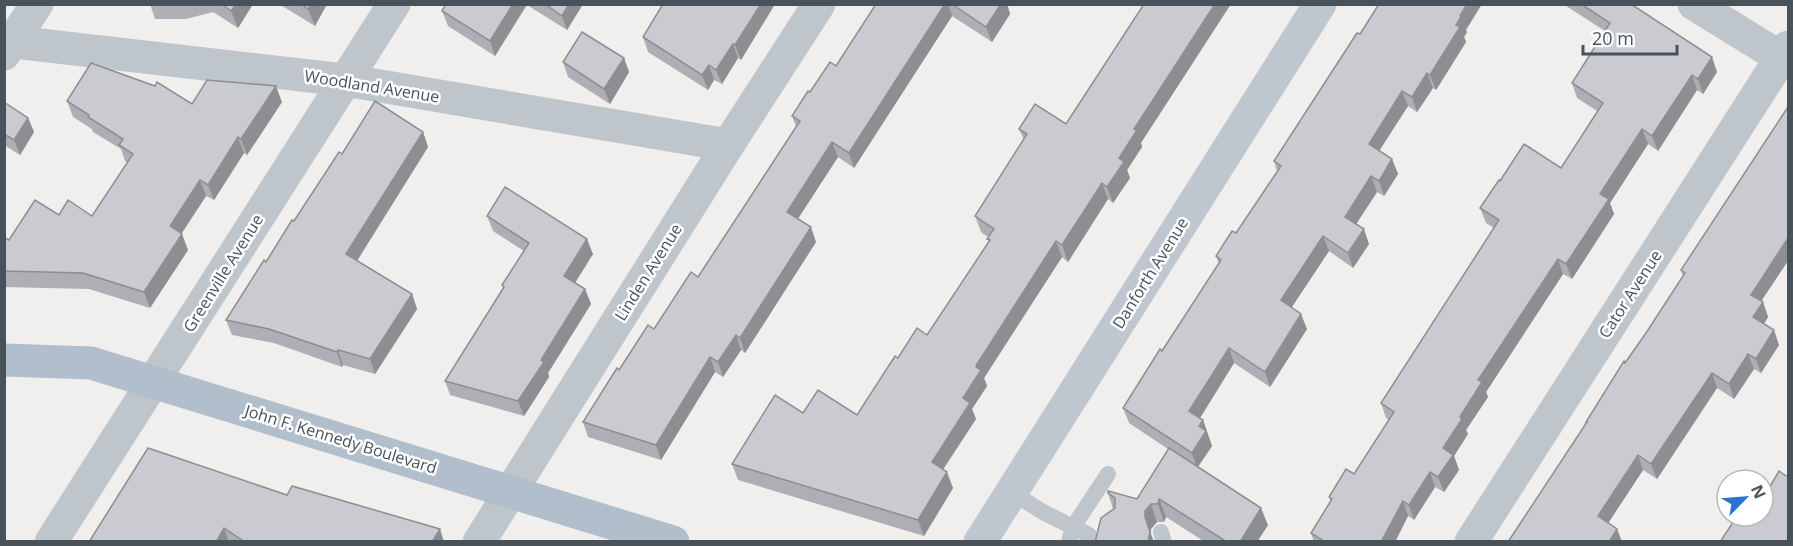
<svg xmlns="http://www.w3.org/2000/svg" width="1793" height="546" viewBox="0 0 1793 546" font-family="'Open Sans',sans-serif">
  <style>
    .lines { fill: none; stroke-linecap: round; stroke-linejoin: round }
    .service { stroke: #bec6cc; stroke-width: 16 }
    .minor { stroke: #bec6cc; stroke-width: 33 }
    .secondary { stroke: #bec7d0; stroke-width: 33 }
    .primary { stroke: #b1becb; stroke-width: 33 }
    .wall { fill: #adafb4 }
    .shaded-wall { fill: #8d8e92 }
    .building { fill: #c9cbd1; stroke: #8d8e92; stroke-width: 1.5 }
    .labels { text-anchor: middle; stroke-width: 5; stroke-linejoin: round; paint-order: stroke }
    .street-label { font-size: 16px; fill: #48525a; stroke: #fff }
  </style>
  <rect width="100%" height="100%" fill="#f1eeee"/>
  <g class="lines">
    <g class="service">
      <polyline points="1011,492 1043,512 1089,535"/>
      <polyline points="1161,532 1164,542"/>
      <polyline points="1069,542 1073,527 1108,474"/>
    </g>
    <g class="minor">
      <polyline points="1694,4 1788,62"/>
      <polyline points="14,42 345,80 728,145"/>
      <polyline points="4,54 37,4"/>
      <polyline points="51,542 394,4"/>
      <polyline points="479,542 728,145 819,4"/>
      <polyline points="1471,542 1788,47"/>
    </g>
    <polyline class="secondary" points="980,542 1320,4"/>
    <polyline class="primary" points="4,360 91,363 673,542"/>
  </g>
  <g class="wall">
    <polygon points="150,4 253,4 238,28 213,12 186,19 155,19"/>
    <polygon points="279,4 327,4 315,26"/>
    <polygon points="446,4 583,4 567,30 527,5 495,56 448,26 442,11"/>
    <polygon points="663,4 775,4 741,60 738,58 722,84 714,80 708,90 648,52 643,37"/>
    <polygon points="876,4 1007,4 1010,14 992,42 952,16 854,168 838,157 798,219 816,242 745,353 741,350 723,377 715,372 661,460 588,437 583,422 619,370 698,277 796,126 792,116 836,66"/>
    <polygon points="1563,4 1627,4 1717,72 1703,94 1697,90 1658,151 1648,144 1610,203 1614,214 1572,279 1563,274 1486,392 1488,397 1466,430 1468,434 1454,456 1459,470 1444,492 1435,487 1414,520 1408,516 1395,542 1314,542 1311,533 1331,502 1329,497 1354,474 1389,420 1386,418 1381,403 1494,228 1486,223 1480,208 1500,181 1561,168 1597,111 1577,98 1572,83 1605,31"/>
    <polygon points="1466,30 1467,32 1464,37 1466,42 1436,90 1433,88 1417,112 1408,106 1379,150 1392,159 1398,174 1384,196 1377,192 1356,224 1369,244 1353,268 1329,251 1291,308 1307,329 1270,387 1234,363 1200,418 1203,420 1212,446 1198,467 1268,525 1257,542 1205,542 1166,517 1164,522 1157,522 1151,529 1151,534 1113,509 1108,493 1137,499 1168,449 1129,423 1123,408 1162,351 1219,264 1216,256 1236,233 1277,171 1274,161 1360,34"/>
    <polygon points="624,58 629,72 610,104 568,77 563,62"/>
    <polygon points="67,101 192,104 282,102 247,155 244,153 214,200 206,196 181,234 188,250 150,308 89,289 4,287 4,237 9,240 59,215 92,216 128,163 125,161 121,149 93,132 92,129 73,117"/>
    <polygon points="4,102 28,118 34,132 20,155 4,145"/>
    <polygon points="1066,124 1141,143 1142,147 1127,170 1130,178 1113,203 1108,199 1068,262 1062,257 984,378 987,386 972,409 976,419 943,470 953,488 924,536 738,480 732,464 803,413 857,415 898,358 927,335 989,242 987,239 988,237 981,232 975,216 1024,140 1019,129"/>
    <polygon points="423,132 428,147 357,260 412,294 417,309 375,374 343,365 342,367 274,343 232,335 226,320 294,221 342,154"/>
    <polygon points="487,216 593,254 575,282 585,289 591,304 548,373 549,377 524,416 450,395 445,381 503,288 502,285 524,251 493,231"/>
    <polygon points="1681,270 1763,302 1768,317 1764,324 1779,345 1761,373 1754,369 1734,399 1717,388 1657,479 1643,470 1608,523 1617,529 1622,542 1507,542 1587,424 1586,422 1646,333 1683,276"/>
    <polygon points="287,495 444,542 89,542"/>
  </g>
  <g class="shaded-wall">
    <polygon points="236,4 253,4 238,28 231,11"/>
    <polygon points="311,4 327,4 315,26 308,9"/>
    <polygon points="513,4 527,4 495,56 490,41"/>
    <polygon points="569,4 583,4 567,30 562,16"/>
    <polygon points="761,4 775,4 741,60 735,45"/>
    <polygon points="945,4 948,4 952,16 854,168 849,153"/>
    <polygon points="1001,4 1007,4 1010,14 992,42 986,27"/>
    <polygon points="1215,4 1231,4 1141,143 1142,147 1127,170 1130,178 1113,203 1107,187 1119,158 1134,129"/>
    <polygon points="1467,4 1482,4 1466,30 1467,32 1464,37 1466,42 1436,90 1430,75 1460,16"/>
    <polygon points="733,44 738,58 722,84 716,70"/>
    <polygon points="1712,57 1717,72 1703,94 1698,79"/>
    <polygon points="624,58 629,72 610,104 604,89"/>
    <polygon points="709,65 714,80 708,90 702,75"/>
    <polygon points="1427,73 1433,88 1417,112 1412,97"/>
    <polygon points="1692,75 1697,90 1658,151 1652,136"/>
    <polygon points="276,86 282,102 247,155 241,139"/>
    <polygon points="1402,91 1408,106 1374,159 1369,144"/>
    <polygon points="28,118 34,132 20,155 14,140"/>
    <polygon points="1642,129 1648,144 1610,203 1614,214 1572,279 1566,264 1600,194"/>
    <polygon points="423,132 428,147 352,269 346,254"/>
    <polygon points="238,137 244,153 214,200 208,185"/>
    <polygon points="832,142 838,157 793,226 787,212"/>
    <polygon points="1392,159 1398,174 1384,196 1379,181"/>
    <polygon points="1371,176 1377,192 1351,232 1345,217"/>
    <polygon points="200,180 206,196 176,242 170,226"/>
    <polygon points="1102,183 1108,199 1068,262 1062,245"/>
    <polygon points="811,227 816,242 745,353 740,338"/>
    <polygon points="1364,229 1369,244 1353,268 1348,253"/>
    <polygon points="182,234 188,250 150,308 144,292"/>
    <polygon points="1323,236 1329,251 1286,316 1281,300"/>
    <polygon points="1788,238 1788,261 1756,309 1751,295"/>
    <polygon points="587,239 593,254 570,291 564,276"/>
    <polygon points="1056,241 1062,257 984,378 987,386 972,409 976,419 937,478 932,462 963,398 977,364"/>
    <polygon points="1558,259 1563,274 1486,392 1488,397 1466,430 1468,434 1454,456 1459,470 1444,492 1438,477 1443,448 1478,380"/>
    <polygon points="585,289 591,304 548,373 549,377 524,416 518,401 541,360"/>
    <polygon points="412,294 417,309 375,374 370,359"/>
    <polygon points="1763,302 1768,317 1759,332 1753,317"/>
    <polygon points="1301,314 1307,329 1270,387 1265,372"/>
    <polygon points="1774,330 1779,345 1761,373 1756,359"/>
    <polygon points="736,335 741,350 723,377 718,362"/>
    <polygon points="1229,348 1234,363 1195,426 1189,411"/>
    <polygon points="338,350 343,365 342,367 337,352"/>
    <polygon points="1748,354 1754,369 1734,399 1729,384"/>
    <polygon points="710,357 715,372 661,460 656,445"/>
    <polygon points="1712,373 1717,388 1657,479 1651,464"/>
    <polygon points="1203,420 1212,446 1197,468 1192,453 1199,426"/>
    <polygon points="1638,455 1643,470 1603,531 1598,516"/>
    <polygon points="947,472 953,488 924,536 918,520"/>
    <polygon points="1430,472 1435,487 1414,520 1409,505"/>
    <polygon points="1159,499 1166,517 1164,522 1158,504"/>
    <polygon points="1403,501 1408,516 1395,542 1381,542"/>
    <polygon points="1151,504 1157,522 1151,529 1151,534 1154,542 1148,542 1145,511"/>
    <polygon points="1261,508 1268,525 1257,542 1240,542"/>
    <polygon points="224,528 229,542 216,542"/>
    <polygon points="440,529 444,542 432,542"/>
    <polygon points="1617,529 1622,542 1609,542"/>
  </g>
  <g class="building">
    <polygon points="222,4 236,4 231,11"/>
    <polygon points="301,4 311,4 308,9"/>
    <polygon points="446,4 513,4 490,41 442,11"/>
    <polygon points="545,4 569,4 562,16"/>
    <polygon points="663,4 761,4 735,45 733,44 716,70 709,65 702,75 643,37"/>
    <polygon points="876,4 945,4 849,153 832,142 787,212 811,227 740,338 736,335 718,362 710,357 656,445 583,422 617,368 619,370 648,325 654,329 691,272 698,277 800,121 792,116 808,91 810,92 830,62 836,66"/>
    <polygon points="952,4 1001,4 986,27"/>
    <polygon points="1144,4 1215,4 1134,129 1137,130 1119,158 1124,162 1107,187 1102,183 1062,245 1056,241 977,364 976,367 981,370 963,398 970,403 932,462 947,472 918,520 732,464 775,395 803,413 818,390 857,415 895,356 898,358 917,328 927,335 990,240 987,239 994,229 975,216 1027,134 1019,129 1035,104 1066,124"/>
    <polygon points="1379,4 1467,4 1460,16 1461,17 1456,25 1460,27 1430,75 1427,73 1412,97 1402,91 1369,144 1392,159 1379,181 1371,176 1345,217 1364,229 1348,253 1323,236 1281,300 1301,314 1265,372 1229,348 1189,411 1203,420 1199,426 1206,431 1192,453 1123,408 1160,349 1162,351 1221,260 1216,256 1232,231 1236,233 1281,166 1274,161 1357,33 1360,34"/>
    <polygon points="1581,4 1627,4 1628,5 1631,4 1712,57 1698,79 1692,75 1652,136 1642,129 1600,194 1609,199 1566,264 1558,259 1478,380 1482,382 1460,417 1462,419 1443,448 1453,455 1438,477 1430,472 1409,505 1403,501 1381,542 1325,542 1311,533 1332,499 1329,497 1346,469 1354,474 1394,412 1381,403 1499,220 1480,208 1499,180 1500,181 1524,144 1561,168 1603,103 1572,83 1610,23"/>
    <polygon points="582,32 624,58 604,89 563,62"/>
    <polygon points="91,63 155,86 157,82 192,104 207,80 276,86 241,139 238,137 208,185 200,180 170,226 182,234 144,292 83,273 4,271 4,237 9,240 35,200 59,215 68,200 92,216 133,154 119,145 123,139 88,117 89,115 67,101"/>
    <polygon points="375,101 423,132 346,254 412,294 370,359 338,350 337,352 269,329 226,320 264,260 266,262 292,220 294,221 339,152 342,154"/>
    <polygon points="4,102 28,118 14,140 4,134"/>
    <polygon points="1788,107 1788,238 1751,295 1763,302 1753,317 1774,330 1756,359 1748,354 1729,384 1712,373 1651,464 1638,455 1598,516 1617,529 1609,542 1508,542 1587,422 1586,422 1624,361 1625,363 1646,333 1685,273 1681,270"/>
    <polygon points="505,187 587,239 564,276 585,289 541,360 544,362 518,401 445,381 504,287 502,285 529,243 487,216"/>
    <polygon points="148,448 287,495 292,486 440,529 432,542 257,542 256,541 245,542 224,528 216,542 89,542"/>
    <polygon points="1169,448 1261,508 1240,542 1227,542 1159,499 1158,504 1151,504 1145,511 1145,517 1150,532 1148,542 1095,542 1101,518 1115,508 1115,498 1108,493 1108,491 1137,499"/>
    <polygon points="1779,471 1788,477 1788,476 1788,542 1720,542 1737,516 1763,516 1763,494 1765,495"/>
  </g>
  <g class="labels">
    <g class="street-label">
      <text transform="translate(372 86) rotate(9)" y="6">Woodland Avenue</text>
      <text transform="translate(648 272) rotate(-58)" y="6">Linden Avenue</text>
      <text transform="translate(223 273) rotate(-58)" y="6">Greenville Avenue</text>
      <text transform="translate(1150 273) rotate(-58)" y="6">Danforth Avenue</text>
      <text transform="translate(1630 294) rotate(-57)" y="6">Cator Avenue</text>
      <text transform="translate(341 439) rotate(17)" y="6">John F. Kennedy Boulevard</text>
    </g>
  </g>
  <rect width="1793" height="546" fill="none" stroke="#48525a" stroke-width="12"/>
  <g transform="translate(1745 498) rotate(65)"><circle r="28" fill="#ffffff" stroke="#b6babd" stroke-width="1.5"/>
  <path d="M0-4.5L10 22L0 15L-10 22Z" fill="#2a74cf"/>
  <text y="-9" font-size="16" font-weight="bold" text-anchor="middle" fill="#48525a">N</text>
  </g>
  <path d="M1583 45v9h94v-9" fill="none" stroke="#48525a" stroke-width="3"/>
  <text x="1592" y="45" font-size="18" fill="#48525a" stroke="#ffffff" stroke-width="4.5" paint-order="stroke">20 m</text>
</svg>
